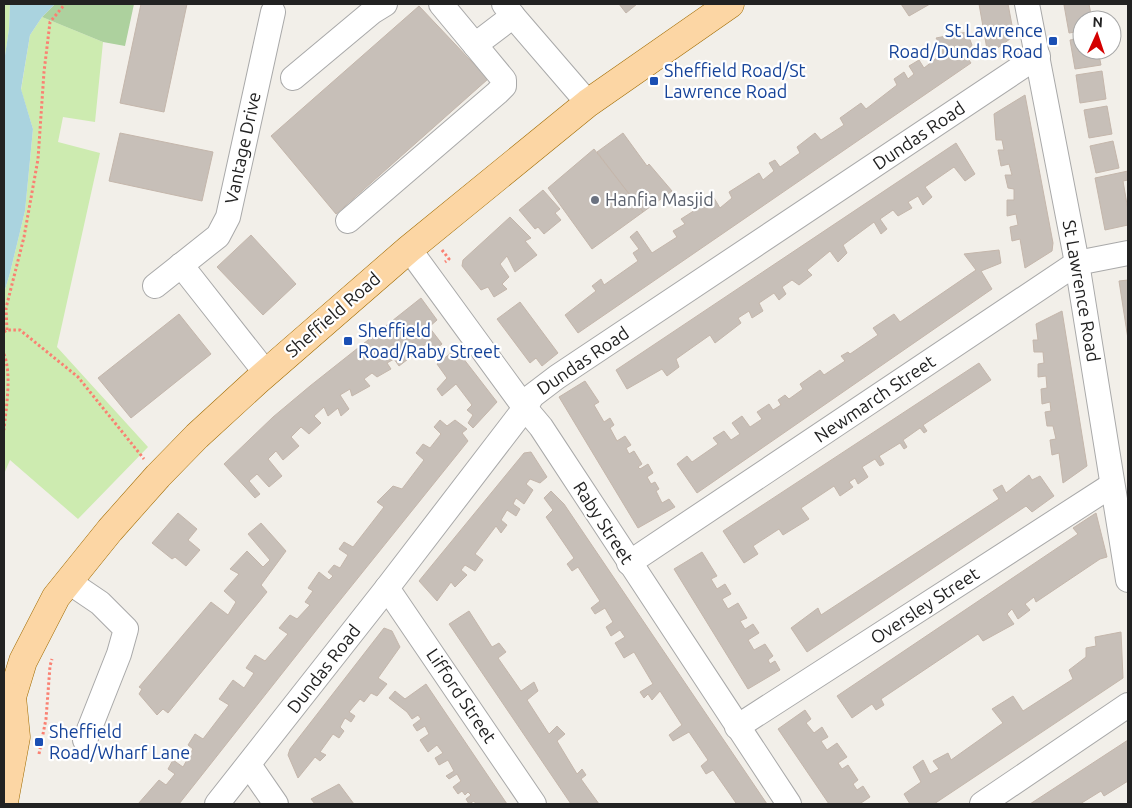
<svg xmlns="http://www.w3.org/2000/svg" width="1132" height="808" viewBox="0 0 1132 808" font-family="Ubuntu,sans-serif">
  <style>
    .grass { fill: #cdebb0 }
    .forest { fill: #add19e }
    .water { fill: #aad3df }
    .building { fill: #c7bfb8; stroke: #c4b6ab }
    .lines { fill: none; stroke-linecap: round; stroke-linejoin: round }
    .minor-casing { stroke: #a9a9a9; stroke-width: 26 }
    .major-casing { stroke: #a06b00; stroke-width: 29 }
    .path { stroke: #fa8072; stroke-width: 3; stroke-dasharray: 2.5 2.5; stroke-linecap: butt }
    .minor { stroke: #fff; stroke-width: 24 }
    .major { stroke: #fcd6a4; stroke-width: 28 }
    .transit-dot { fill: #1a4fb4; stroke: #fff; stroke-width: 2 }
    .worship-dot { fill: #6b7280; stroke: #fff; stroke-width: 2 }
    .labels { text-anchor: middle; stroke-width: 4.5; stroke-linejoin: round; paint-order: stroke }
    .transit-label { font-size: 18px; fill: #164399; stroke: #fff; text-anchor: start }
    .street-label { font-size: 18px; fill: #222; stroke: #fff }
    .worship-label { font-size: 18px; fill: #5b616d; stroke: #fff; text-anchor: start }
  </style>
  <rect width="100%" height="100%" fill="#f2efe9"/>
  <g class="grass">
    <polygon points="4,4 10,4 9,29 4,62"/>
    <polygon points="42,17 103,42 95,122 63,117 58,142 100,153 57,347 148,447 78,519 10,460 4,474 4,293 10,273 25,211 33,129 21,90 30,35"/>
  </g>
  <polygon class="forest" points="55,4 134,4 125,46 103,42 42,17"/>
  <polygon class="water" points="10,4 55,4 42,17 30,35 21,89 33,129 25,211 10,273 4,293 4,62 9,29"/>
  <g class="building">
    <polygon points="141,4 187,4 164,112 120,103"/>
    <polygon points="619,4 637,4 626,13"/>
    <polygon points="901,4 930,4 909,16"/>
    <polygon points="979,4 1008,4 1014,36 988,55"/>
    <polygon points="1069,4 1089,4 1092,20 1082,20 1082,31 1069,33 1064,5"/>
    <polygon points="419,6 488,79 336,214 271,136"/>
    <polygon points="967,32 972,45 966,56 971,63 578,333 565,315 596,291 592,286 601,279 604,285 638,261 633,253 639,249 630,237 637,231 652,253 677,237 673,231 685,224 681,219 714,198 720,208 732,198 729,192 759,173 763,180 774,171 769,163 775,160 780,167 800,153 797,147 815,133 821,140 844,125 840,118 861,103 866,109 897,85 894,79 904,72 908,79 914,74 909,66 919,60 924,68 938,57 932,49 940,44 936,38"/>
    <polygon points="1082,38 1082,50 1098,50 1101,65 1075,69 1070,40"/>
    <polygon points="1102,71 1106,99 1080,103 1076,75"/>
    <polygon points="1025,95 1053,243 1052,251 1025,268 1020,239 1012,241 1010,227 1018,225 1016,214 1007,216 1007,200 1014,200 1014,189 1008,188 1005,175 1012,175 1009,164 1001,166 998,150 1004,150 1002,140 996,140 994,114"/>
    <polygon points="1107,106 1112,134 1089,138 1084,110"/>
    <polygon points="120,133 213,152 202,201 109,181"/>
    <polygon points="623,133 647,166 649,164 672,191 643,212 597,152"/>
    <polygon points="1113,141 1119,168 1096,173 1090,146"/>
    <polygon points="956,143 975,174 965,181 954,167 925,187 932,197 923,205 918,196 908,202 912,208 898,216 893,210 880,219 887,229 881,234 874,222 843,245 847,253 838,262 830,251 807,270 812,275 799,285 792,280 782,287 786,294 779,300 774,293 759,303 763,311 752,318 749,311 738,318 741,323 715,343 710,335 676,359 679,367 667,376 662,369 627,389 616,370"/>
    <polygon points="594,149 643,212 592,249 548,188"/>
    <polygon points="1128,171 1128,180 1123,181 1128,210 1128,225 1105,230 1095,178"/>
    <polygon points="543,190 560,209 555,213 561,220 544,234 538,227 535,229 519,210"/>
    <polygon points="510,217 531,238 525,241 537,255 515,272 507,256 500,264 509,277 502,284 507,289 494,297 488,287 481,290 462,266 463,260"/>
    <polygon points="251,235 296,284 263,315 217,267"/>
    <polygon points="999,250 1001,263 981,271 992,289 697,493 677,464 687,456 692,462 718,444 713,438 724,431 731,440 740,434 732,423 742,416 750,427 762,419 757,412 769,404 773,410 781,405 778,400 785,395 789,399 803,389 800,384 820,370 824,375 845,361 841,356 848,352 850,354 878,335 873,328 894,314 900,322 976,270 964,254"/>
    <polygon points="1128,280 1128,339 1119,281"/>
    <polygon points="421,298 437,320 429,327 442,344 433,351 426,344 419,349 413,342 404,349 412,356 399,366 394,359 387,363 391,369 377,377 372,373 364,379 370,386 352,396 350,389 340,395 349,409 341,416 338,408 328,416 324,407 314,416 321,423 309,434 301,427 291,437 299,446 283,460 276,451 268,459 282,476 269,487 257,474 249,481 260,494 255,498 224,464 273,417 310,386"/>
    <polygon points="520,302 558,353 542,366 536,358 530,363 497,319"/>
    <polygon points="1062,311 1087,466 1063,483 1059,453 1052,455 1050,440 1056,439 1053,426 1047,426 1045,412 1051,411 1050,402 1042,404 1041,389 1047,388 1046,376 1038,377 1038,364 1044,363 1043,352 1034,352 1033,340 1038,340 1036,324"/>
    <polygon points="179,314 211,354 131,418 98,378"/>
    <polygon points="456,349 497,402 473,428 468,423 473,415 467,410 472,405 456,384 442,396 437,389 447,378 437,364"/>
    <polygon points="979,363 991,380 923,425 927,431 924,433 920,428 903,440 907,447 904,449 900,443 879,456 884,464 880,466 875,459 862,467 868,477 858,484 855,478 849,482 853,487 840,496 834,486 801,508 809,519 783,535 779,529 753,546 758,554 744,563 723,531"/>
    <polygon points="585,381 599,402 594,405 604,422 610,418 614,425 610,428 617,441 625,436 631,445 626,448 629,454 634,451 642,464 638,467 640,469 648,464 653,473 647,477 651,484 655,482 659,489 656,491 662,503 669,499 675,507 638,528 559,397"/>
    <polygon points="440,420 447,426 455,420 467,429 462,433 468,441 333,609 179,804 138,804 159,780 166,785 175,774 168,769 173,760 183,767 193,749 188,745 195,734 203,739 229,705 219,699 233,680 244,688 254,673 246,668 255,655 265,661 288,634 279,628 290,615 297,619 310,605 305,602 313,591 308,588 319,572 329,580 333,576 328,572 334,565 340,568 348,555 339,549 344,542 353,547 384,507 377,502 393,486 402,489 424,460 416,453 423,444 430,448 441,434 434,427"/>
    <polygon points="531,452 547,477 540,483 530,479 526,484 533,490 524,504 516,498 513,504 520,509 516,516 507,510 501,520 507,525 501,533 496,526 475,554 483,560 475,571 465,565 461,570 467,575 455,587 451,582 437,601 419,581 524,453"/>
    <polygon points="1029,475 1032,480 1040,476 1054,496 1032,512 1026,506 807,652 791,628 818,608 821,615 999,499 993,490 1002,485 1006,493"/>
    <polygon points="551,491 564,504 767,804 734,804 736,803 713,770 706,774 701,766 708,760 689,732 673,741 669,735 682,725 660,691 652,700 648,694 644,698 640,692 653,684 634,652 624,658 615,643 625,637 620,630 611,636 606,627 613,622 605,608 595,614 591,608 600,601 578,567 572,571 567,564 574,558 546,517 553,510 544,498"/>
    <polygon points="178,513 197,529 188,540 200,550 186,566 175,557 172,559 152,543"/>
    <polygon points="1096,513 1107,557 1100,559 1036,602 1034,597 1025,604 1030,610 1018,619 1012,609 1007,614 1014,624 983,641 978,634 881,699 884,705 876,710 872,704 852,718 837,696 1078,534 1073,528"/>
    <polygon points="261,523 286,551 261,585 267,592 168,713 163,709 157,715 139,694 142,689 139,687 211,602 228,615 236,602 224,591 239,574 230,569 247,551 263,567 270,560 248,534"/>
    <polygon points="702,552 717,576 711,579 717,589 725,584 731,594 722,599 728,609 738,603 747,618 740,621 745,629 753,624 759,633 748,640 754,650 765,644 773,656 768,660 770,664 775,661 780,670 748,689 674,569"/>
    <polygon points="469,611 492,647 499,643 506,652 498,658 521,691 534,682 538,691 527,700 549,734 557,726 565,734 557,741 577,774 582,769 586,775 581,779 599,804 571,804 449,624"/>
    <polygon points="384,628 392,631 400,647 378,678 387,684 377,696 371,693 364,702 360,699 349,712 355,716 351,722 345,718 340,727 344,731 339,738 333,734 320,752 326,755 320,761 315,757 298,778 288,755 290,749"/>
    <polygon points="1121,632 1123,678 934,804 910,804 904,794 921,782 913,767 923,760 930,774 939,769 933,761 948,753 951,760 1003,723 992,709 1013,696 1023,711 1073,679 1069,670 1086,657 1086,648 1096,646 1095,637"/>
    <polygon points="426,684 507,804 476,804 474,801 469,804 466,799 471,795 468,792 465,795 462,791 458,794 453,787 461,781 457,774 449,779 446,776 454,771 448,760 439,765 435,758 443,753 437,745 428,752 420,740 429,734 425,726 417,731 413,725 421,719 418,715 412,719 407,712 389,698 395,691 405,699"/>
    <polygon points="805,710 811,719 806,723 814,733 822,727 828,737 821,741 827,750 837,743 847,757 838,763 842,769 848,765 858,780 853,784 857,790 863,786 870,797 861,803 863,804 829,804 778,729"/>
    <polygon points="1128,740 1128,781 1104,796 1101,791 1080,804 1030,804"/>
    <polygon points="339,784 354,804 315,804 311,799"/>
  </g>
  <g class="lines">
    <g class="minor-casing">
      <g id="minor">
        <polyline points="441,4 475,45"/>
        <polyline points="504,4 513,16 588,103"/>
        <polyline points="1027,4 1077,263 1128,580"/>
        <polyline points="293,78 372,12 385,4"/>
        <polyline points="348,221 497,93 504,86 504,80 475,45 513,16"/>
        <polyline points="409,249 525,408 541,427 789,804"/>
        <polyline points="181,265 266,373"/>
        <polyline points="155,286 218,236 228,217 273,12"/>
        <polyline points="629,563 1077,263 1128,253"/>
        <polyline points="69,582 100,603 126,629 119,654 85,740"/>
        <polyline points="387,588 534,804"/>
        <polyline points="737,727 1112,485"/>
        <polyline points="249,765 276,804"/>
        <polyline points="217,804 387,588 525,408 532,396 557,377 1038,56"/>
        <polyline points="982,804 1128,705"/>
      </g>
    </g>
    <g class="major-casing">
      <g id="major">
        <polyline points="4,711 12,697 23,661 56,597 110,530 158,476 197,436 257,381 409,249 588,103 730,4"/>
        <polyline points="4,802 16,737 12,697"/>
      </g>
    </g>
    <g class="path">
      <polyline points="442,250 449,259 445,262"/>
      <polyline points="7,330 6,308 24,237 38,159 44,72 50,22 65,4"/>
      <polyline points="4,332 7,330 20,330 78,377 144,459"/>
      <path d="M4,354c8,21 2,54 0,76"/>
      <polyline points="39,754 46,719 50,666 52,659"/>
    </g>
    <use href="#minor" class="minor"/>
    <use href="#major" class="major"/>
  </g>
  <g class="transit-dot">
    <rect x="1048" y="36" width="10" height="10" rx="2.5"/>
    <rect x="649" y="76" width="10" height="10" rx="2.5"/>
    <rect x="343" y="336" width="10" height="10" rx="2.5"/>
    <rect x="34" y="737" width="10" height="10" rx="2.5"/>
  </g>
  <circle class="worship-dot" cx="595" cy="200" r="5"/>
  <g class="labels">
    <g class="transit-label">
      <text x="1043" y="37" text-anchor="end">St Lawrence<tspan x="1043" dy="21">Road/Dundas Road</tspan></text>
      <text x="664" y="77">Sheffield Road/St<tspan x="664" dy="21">Lawrence Road</tspan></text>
      <text x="358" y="337">Sheffield<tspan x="358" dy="21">Road/Raby Street</tspan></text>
      <text x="49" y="738">Sheffield<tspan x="49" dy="21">Road/Wharf Lane</tspan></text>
    </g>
    <g class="street-label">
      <text transform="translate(919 136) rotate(-34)" y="6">Dundas Road</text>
      <text transform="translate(243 148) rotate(-78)" y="6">Vantage Drive</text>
      <text transform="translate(1081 291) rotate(80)" y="6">St Lawrence Road</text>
      <text transform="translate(333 315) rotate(-41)" y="6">Sheffield Road</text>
      <text transform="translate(583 361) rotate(-34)" y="6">Dundas Road</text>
      <text transform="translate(875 399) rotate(-34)" y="6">Newmarch Street</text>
      <text transform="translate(603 523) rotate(57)" y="6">Raby Street</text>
      <text transform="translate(925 606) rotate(-33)" y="6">Oversley Street</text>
      <text transform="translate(324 669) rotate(-52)" y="6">Dundas Road</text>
      <text transform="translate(461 696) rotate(56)" y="6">Lifford Street</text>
    </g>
    <g class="worship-label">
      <text x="605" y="206">Hanfia Masjid</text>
    </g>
  </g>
  <rect width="1132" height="808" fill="none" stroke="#222222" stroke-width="10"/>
  <g transform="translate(1097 35) rotate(3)"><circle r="24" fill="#ffffff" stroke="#a7a7a7"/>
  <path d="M0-4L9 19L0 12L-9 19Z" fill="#d40000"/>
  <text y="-8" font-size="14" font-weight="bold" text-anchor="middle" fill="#222222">N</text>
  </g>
</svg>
